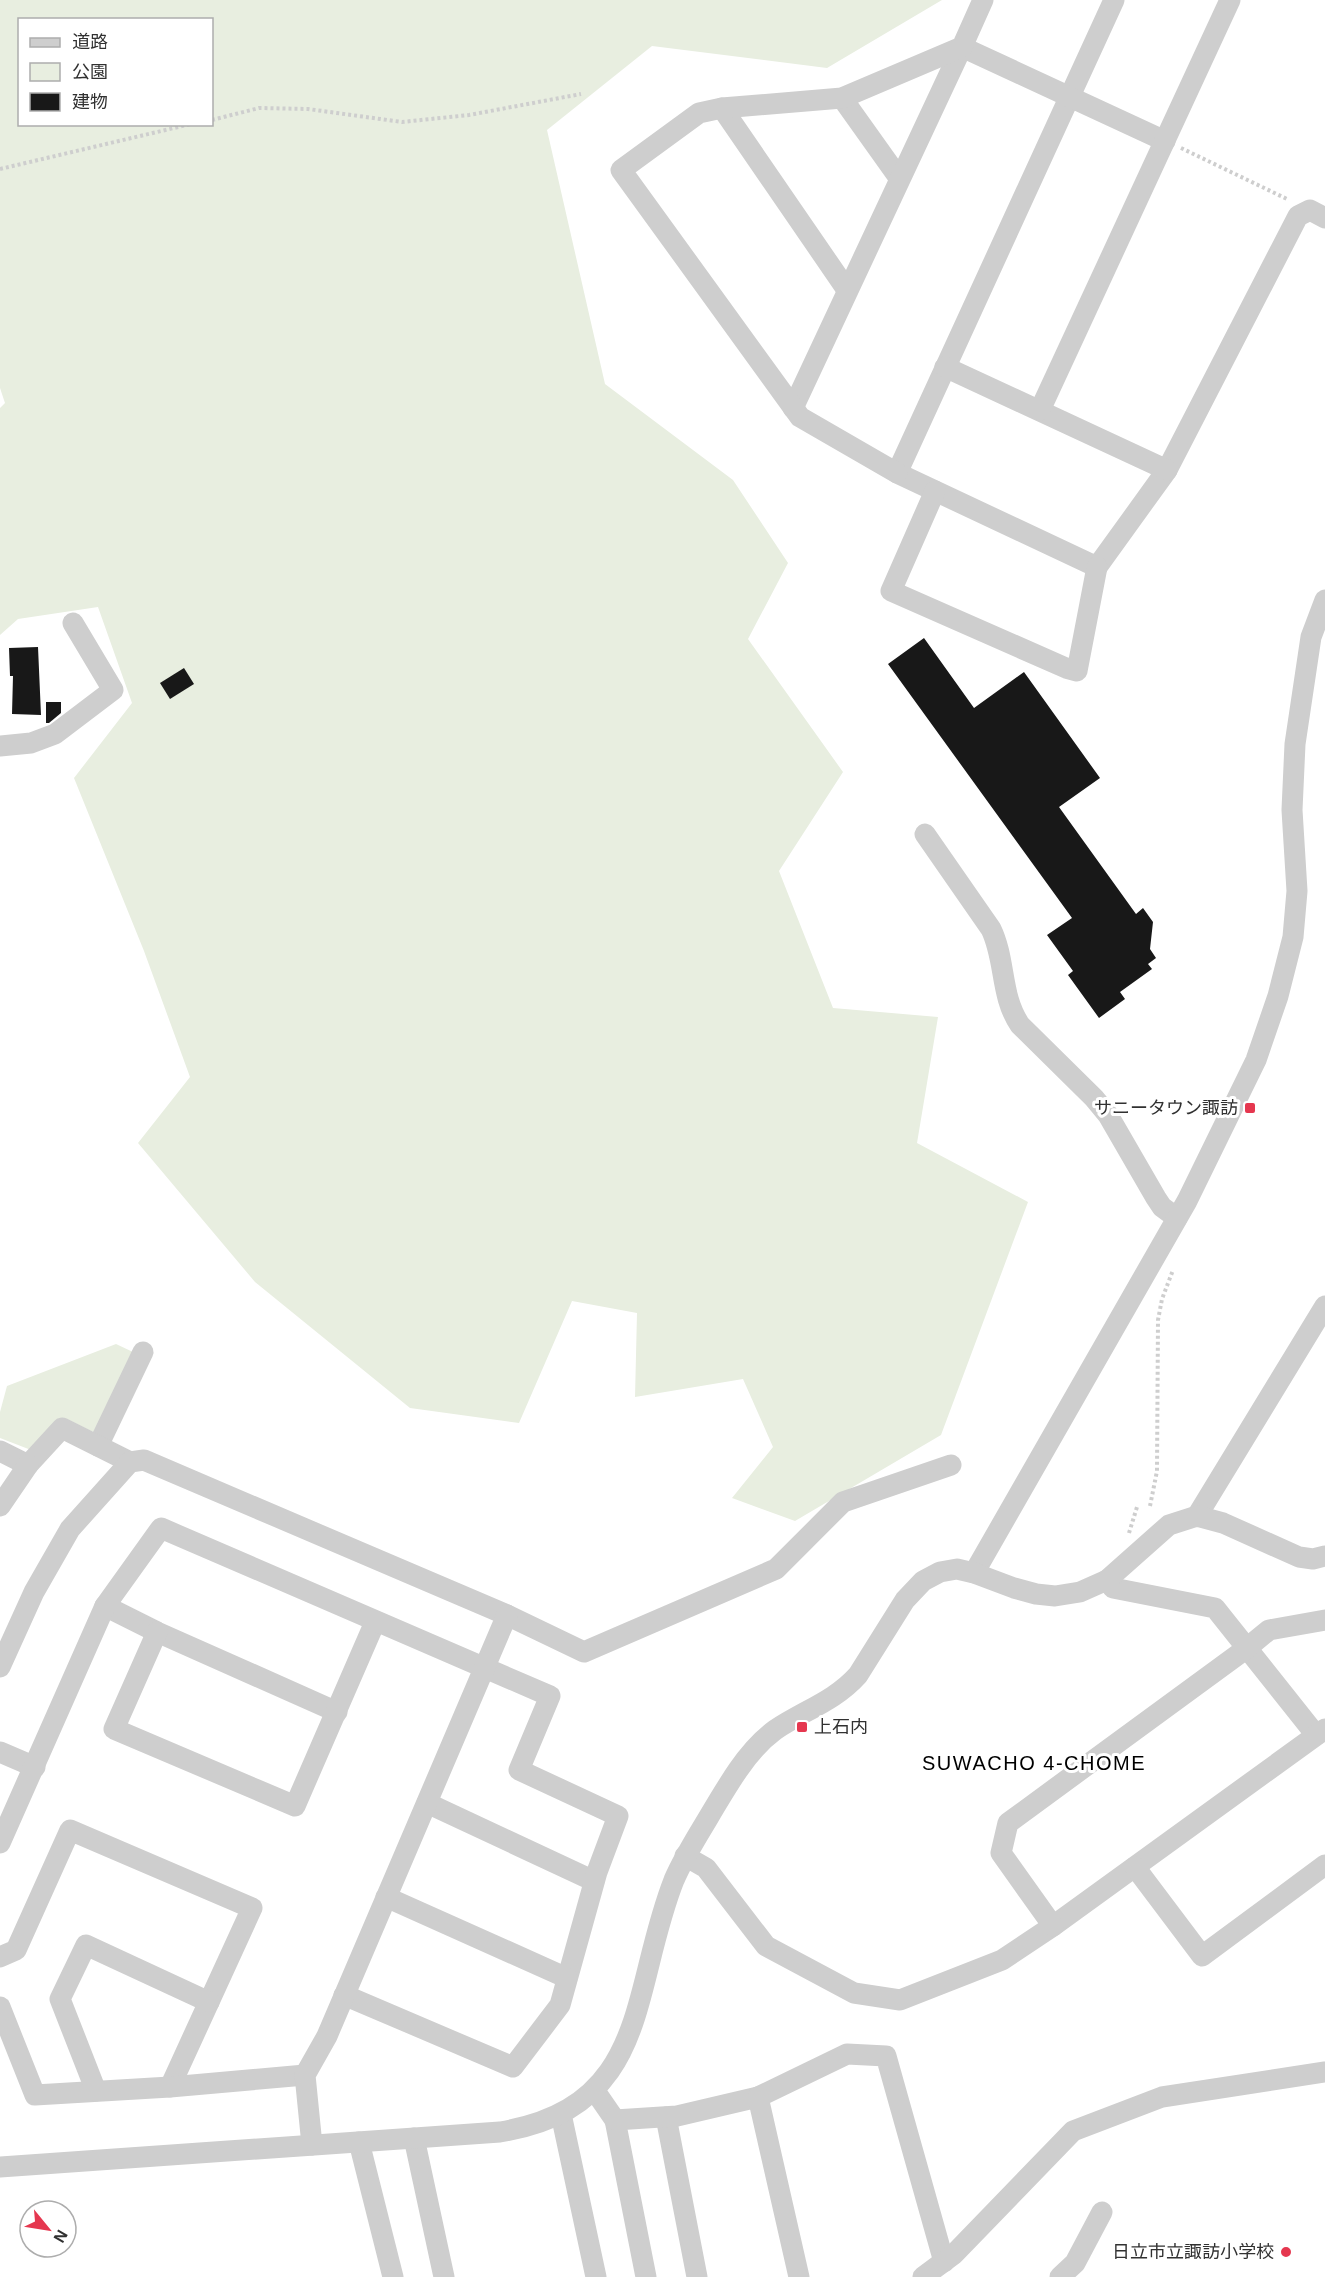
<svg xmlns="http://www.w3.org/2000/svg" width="1325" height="2277" viewBox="0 0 1325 2277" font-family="Helvetica,'Noto Sans JP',sans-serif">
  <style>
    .green { fill: #e8eee0; fill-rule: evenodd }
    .building { fill: #181818 }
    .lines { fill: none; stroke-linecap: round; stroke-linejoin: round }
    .path { stroke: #cecece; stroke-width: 4; stroke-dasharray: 3 3; stroke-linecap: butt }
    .minor { stroke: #cecece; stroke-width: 21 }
    .poi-dot { fill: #e5374f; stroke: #fff; stroke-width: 2 }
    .labels { text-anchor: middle; stroke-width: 6; stroke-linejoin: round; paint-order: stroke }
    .poi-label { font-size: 18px; fill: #313131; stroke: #fff; text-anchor: end }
    .neighbourhood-label { font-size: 20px; letter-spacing: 1.5px; fill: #000; stroke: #fff }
  </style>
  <rect width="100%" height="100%" fill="#fff"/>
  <g class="green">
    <path d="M0,0h942l-115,68 -175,-22 -105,84 58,254 128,96 55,83 -40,76 95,133 -64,99 54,137 105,9 -21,126 111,59 -87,233 -146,86 -63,-23 41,-51 -30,-68 -108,18 2,-84 -65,-12 -53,122 -109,-15 -155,-126 -117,-139 52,-66 -46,-126 -70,-173 58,-75 -34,-96 -80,12 -18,16v-227l5,-5 -5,-15zM20,20h192v104h-192z"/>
    <polygon points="116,1344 133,1352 96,1433 62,1420 31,1450 0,1438 0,1412 7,1386"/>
  </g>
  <g class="building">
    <polygon points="924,638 974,708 1024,672 1100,778 1059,807 1136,914 1143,908 1153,922 1150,949 1156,958 1148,964 1152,969 1120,992 1125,999 1099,1018 1068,975 1073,971 1047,935 1072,918 888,664"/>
    <polygon points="38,647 41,715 12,714 13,676 10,676 9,648"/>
    <polygon points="184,668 194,684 170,699 160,683"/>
    <polygon points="46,702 61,702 61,713 49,723 46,723"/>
  </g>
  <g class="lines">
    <g class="path">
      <polyline points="212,120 259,108 308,109 402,122 469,115 581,94"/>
      <polyline points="1181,148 1287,199"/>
      <polyline points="0,169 191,124"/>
      <polyline points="1150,1506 1157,1471 1158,1320 1162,1299 1173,1270"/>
      <polyline points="1129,1533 1137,1507"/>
    </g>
    <g class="minor">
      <polyline points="1114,0 897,473 1097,567 1167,470 1298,216 1310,210 1325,218"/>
      <polyline points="842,98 899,178"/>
      <polyline points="722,108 847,290"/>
      <polyline points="945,367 1167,470"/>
      <polyline points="793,408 962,47 1165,141"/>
      <polyline points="1040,410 1230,0"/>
      <polyline points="897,473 800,417 621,170 699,113 722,108 842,98 962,47 983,0"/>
      <polyline points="935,491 891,591 1066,668 1077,671 1097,567"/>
      <polyline points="0,746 31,743 55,734 113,690 73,623"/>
      <path d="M925,834l66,95c15,31 9,67 29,96l74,73 14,17 48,83 6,9 15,11"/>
      <polyline points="98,1446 143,1352"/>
      <polyline points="0,1451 28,1465 62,1428 130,1462"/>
      <polyline points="0,1506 28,1465"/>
      <polyline points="1197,1516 1325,1306"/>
      <polyline points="974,1573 1187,1201 1256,1060 1278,996 1293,937 1297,891 1292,810 1295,744 1311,637 1325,600"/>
      <polyline points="1107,1580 1113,1588 1215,1608 1316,1735"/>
      <polyline points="105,1606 157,1632 337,1712"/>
      <polyline points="157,1632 114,1729 295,1806 375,1622"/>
      <polyline points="0,1667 34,1592 70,1529 130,1462 144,1460 507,1615 584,1652 776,1569 843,1502 951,1465"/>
      <polyline points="0,1752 35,1767"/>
      <polyline points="427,1803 594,1881"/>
      <polyline points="0,1843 105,1606 161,1528 550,1696 519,1770 618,1816 597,1872 560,2005 513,2067 344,1995"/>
      <polyline points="685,1856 706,1868 766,1946 854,1993 900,2000 1002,1960 1053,1926 1325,1729"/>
      <polyline points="1135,1867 1202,1956 1325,1865"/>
      <polyline points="386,1897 567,1978"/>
      <polyline points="1053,1926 1001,1853 1008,1823 1247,1648 1269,1630 1325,1620"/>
      <polyline points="0,1957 16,1950 70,1830 252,1908 170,2087"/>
      <polyline points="0,2007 35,2095 170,2087 305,2075"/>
      <polyline points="96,2091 60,1999 86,1945 209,2002"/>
      <polyline points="595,2091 615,2120 646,2277"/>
      <polyline points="561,2114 596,2277"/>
      <polyline points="666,2117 697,2277"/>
      <polyline points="615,2120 677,2116 758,2097"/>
      <polyline points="414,2138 444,2277"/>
      <polyline points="359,2142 393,2277"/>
      <polyline points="312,2145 305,2075 327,2036 507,1615"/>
      <path d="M0,2167l500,-35c151,-25 130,-141 174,-252 9,-21 21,-40 33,-60 10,-17 20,-34 31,-50 11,-16 22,-29 37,-40 28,-19 60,-29 83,-55l47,-75 18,-19 17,-9 17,-3 17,4 40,15 22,6 19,2 25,-4 27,-12 62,-55 28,-9 26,7 76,34 14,2 12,-3"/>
      <polyline points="799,2277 758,2097 847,2054 886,2056 944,2262"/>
      <polyline points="923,2277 954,2254 1073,2131 1162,2097 1325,2072"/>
      <polyline points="1060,2277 1075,2263 1102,2212"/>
    </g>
  </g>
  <g class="poi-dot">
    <rect x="1244" y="1102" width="12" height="12" rx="3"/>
    <rect x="796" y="1721" width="12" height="12" rx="3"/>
    <circle cx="1286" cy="2252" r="6"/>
  </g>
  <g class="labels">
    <g class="poi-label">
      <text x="1238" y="1114">サニータウン諏訪</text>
      <text x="814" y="1733" text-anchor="start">上石内</text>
      <text x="1274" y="2258">日立市立諏訪小学校</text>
    </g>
    <g class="neighbourhood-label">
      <text x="1034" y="1770">SUWACHO 4-CHOME</text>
    </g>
  </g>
  <rect x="18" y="18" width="195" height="108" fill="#ffffff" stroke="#adadad" stroke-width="1.5"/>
  <rect x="30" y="38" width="30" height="9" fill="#cecece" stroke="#adadad" stroke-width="1.5"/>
  <text x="72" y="48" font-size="18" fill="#313131">道路</text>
  <rect x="30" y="63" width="30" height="18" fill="#e8eee0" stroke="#adadad" stroke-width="1.5"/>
  <text x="72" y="78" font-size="18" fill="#313131">公園</text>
  <rect x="30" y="93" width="30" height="18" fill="#181818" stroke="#adadad" stroke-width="1.5"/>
  <text x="72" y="108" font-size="18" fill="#313131">建物</text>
  <g transform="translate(48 2229) rotate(120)"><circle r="28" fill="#ffffff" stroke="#adadad" stroke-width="1.5"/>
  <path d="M0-4.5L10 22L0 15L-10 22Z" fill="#e5374f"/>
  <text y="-9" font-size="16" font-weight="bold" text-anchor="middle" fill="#313131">N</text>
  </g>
</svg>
